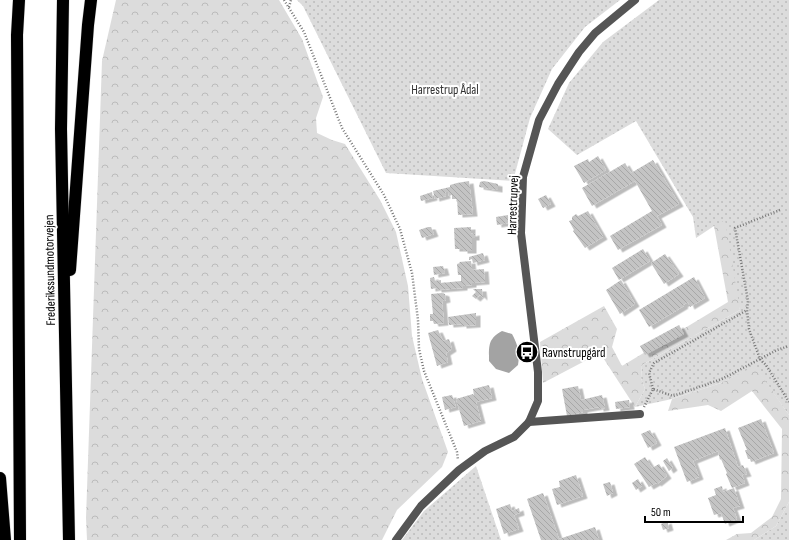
<svg xmlns="http://www.w3.org/2000/svg" width="789" height="540" viewBox="0 0 789 540" font-family="'Sofia Sans Condensed',sans-serif">
  <style>
    .green { fill: url(#green-dots) }
    .forest { fill: url(#forest-crowns) }
    .water { fill: #a3a3a3 }
    .building { fill: url(#building-back-hatch); filter: url(#shadow) }
    .lines { fill: none; stroke-linecap: round; stroke-linejoin: round }
    .motorway-casing { stroke: #dbdbdb; stroke-width: 13 }
    .path { stroke: #777; stroke-width: 2.5; stroke-dasharray: 1 2; stroke-linecap: butt }
    .minor { stroke: #555; stroke-width: 8 }
    .motorway { stroke: #000; stroke-width: 12 }
    .labels { text-anchor: middle; stroke-width: 4; stroke-linejoin: round; paint-order: stroke }
    .park-label { font-size: 13px; fill: #333; stroke: #fff }
    .street-label { font-size: 13px; fill: #000; stroke: #fff }
    .poi-label { font-size: 13px; fill: #000; stroke: #fff; text-anchor: start }
  </style>
  <defs>
    <pattern id="green-dots" width="8" height="8" patternUnits="userSpaceOnUse"><rect width="8" height="8" fill="#dcdcdc"/><path d="M2 2h.1M6 6h.1" fill="none" stroke="#bbb" stroke-width="1.8" stroke-linecap="round"/></pattern>
    <pattern id="forest-crowns" width="20" height="18" patternUnits="userSpaceOnUse"><rect width="20" height="18" fill="#dcdcdc"/><path d="M2 6a3 3 0 1 1 6 0M12 15a3 3 0 1 1 6 0" fill="none" stroke="#bbb"/></pattern>
    <pattern id="building-back-hatch" width="6" height="6" patternUnits="userSpaceOnUse"><rect width="6" height="6" fill="#c4c4c4"/><path d="M-1 5l2 2M0 0l6 6M5-1l2 2" fill="none" stroke="#a7a7a7"/></pattern>
    <filter id="shadow"><feDropShadow dx="4.5" dy="2.5" stdDeviation="0" flood-color="#0004"/></filter>
  </defs>
  <rect width="100%" height="100%" fill="#fff"/>
  <g class="green">
    <polygon points="297,0 620,0 585,27 552,69 530,118 513,181 386,173 303,6"/>
    <polygon points="659,0 789,0 789,415 755,367 721,383 672,399 635,407 645,389 641,378 642,365 740,310 714,226 696,238 693,217 636,121 577,155 548,129 569,83 603,42"/>
    <polygon points="476,466 501,540 402,540 424,511"/>
    <polygon points="789,502 789,540 754,540 776,526"/>
  </g>
  <g class="forest">
    <polygon points="116,0 279,0 302,39 323,97 316,118 317,133 332,140 345,144 380,200 396,232 408,286 412,336 422,379 448,452 442,467 397,510 382,540 87,540 86,518 102,61"/>
    <polygon points="725,220 740,310 642,365 641,378 645,389 635,407 600,353 543,383 540,342 604,306 617,329 612,347 622,366 728,302 714,226"/>
    <polygon points="755,366 789,415 789,502 776,526 754,540 726,540 737,534 751,533 772,517 781,499 782,429 752,391 721,411 708,405 668,411 672,399 721,383"/>
  </g>
  <path class="water" d="M502,331l10,3c6,11 8,19 6,31l-9,8 -13,-4 -7,-8c0,-16 -1,-22 13,-30z"/>
  <g class="building">
    <polygon points="598,156 606,170 584,183 574,166 588,159 589,162"/>
    <polygon points="653,160 679,204 657,216 662,225 618,250 610,236 652,211 635,181 592,206 582,188 625,163 631,173"/>
    <polygon points="469,181 473,214 458,215 457,199 452,199 452,195 449,196 448,192 445,192 446,196 435,199 433,191 450,187 450,185 457,183"/>
    <polygon points="484,181 498,184 498,190 479,187 480,182"/>
    <polygon points="432,192 433,198 421,201 420,196"/>
    <polygon points="546,195 551,204 543,208 538,199"/>
    <polygon points="588,211 603,237 585,248 573,231 574,230 569,221 572,220 572,217 576,214 578,216"/>
    <polygon points="508,215 509,223 497,225 496,217"/>
    <polygon points="428,227 431,227 434,234 422,238 419,230"/>
    <polygon points="471,227 471,234 475,233 475,238 472,238 472,251 463,251 463,249 455,249 454,228"/>
    <polygon points="643,249 650,261 619,280 612,268"/>
    <polygon points="483,253 485,260 473,263 472,259 469,260 469,257"/>
    <polygon points="665,254 679,274 664,284 651,263"/>
    <polygon points="471,261 472,270 484,269 485,282 472,283 472,285 463,286 463,288 437,290 437,288 431,289 430,278 434,277 435,281 441,280 441,283 461,281 461,275 458,275 457,264 460,263 459,262"/>
    <polygon points="443,266 445,273 434,275 433,267"/>
    <polygon points="694,277 705,298 690,307 688,302 683,305 684,306 649,327 639,310"/>
    <polygon points="621,280 635,304 620,314 606,290"/>
    <polygon points="473,289 482,289 483,298 480,295 476,299 472,296 476,292"/>
    <polygon points="442,293 445,294 446,300 442,301 444,323 434,324 433,321 430,321 430,314 433,314 431,294"/>
    <polygon points="476,313 476,325 462,326 462,324 449,325 448,317"/>
    <polygon points="679,325 684,334 645,355 640,346"/>
    <polygon points="438,330 443,341 449,339 452,349 446,353 448,362 437,366 428,333"/>
    <polygon points="489,385 492,398 476,402 481,421 464,426 456,399 473,394 474,396 473,389"/>
    <polygon points="578,386 581,400 602,395 605,408 599,409 599,407 583,410 583,412 567,416 562,389"/>
    <polygon points="452,395 456,407 445,410 442,397"/>
    <polygon points="629,400 630,407 616,409 615,402"/>
    <polygon points="761,419 774,453 751,462 750,459 748,459 745,450 747,450 738,428"/>
    <polygon points="725,428 738,467 743,465 747,474 742,475 745,483 732,488 726,474 727,473 721,459 720,460 718,451 693,461 699,477 687,482 674,447"/>
    <polygon points="650,430 657,443 648,448 641,434"/>
    <polygon points="645,457 652,468 659,464 667,476 657,484 656,483 649,487 634,464"/>
    <polygon points="667,458 673,468 669,471 663,461"/>
    <polygon points="576,475 583,496 557,505 552,489 560,487 559,481"/>
    <polygon points="638,479 642,486 636,490 632,483"/>
    <polygon points="610,482 613,493 607,496 603,484"/>
    <polygon points="722,486 723,492 734,488 740,506 733,508 737,519 725,524 721,513 714,515 708,498 716,495 714,489"/>
    <polygon points="543,493 559,539 595,527 599,540 541,540 527,499"/>
    <polygon points="510,504 512,511 519,508 520,513 514,515 519,529 504,534 496,509"/>
    <polygon points="667,521 669,528 663,530 661,524"/>
  </g>
  <g class="lines">
    <g class="motorway-casing">
      <g id="motorway">
        <polyline points="19,0 17,35 20,540"/>
        <polyline points="63,0 61,129 69,540"/>
        <polyline points="70,270 88,25 91,0"/>
        <polyline points="0,478 5,540"/>
      </g>
    </g>
    <g class="path">
      <polyline points="284,0 304,32 342,128 384,195 400,229 412,273 418,320 419,349 424,371 457,452 458,460"/>
      <polyline points="289,7 291,0"/>
      <polyline points="780,210 735,228 748,301 747,310 749,329 760,359 766,365 789,402"/>
      <polyline points="653,389 649,373 654,363 747,310"/>
      <polyline points="644,407 653,389 673,396 722,379 777,350 789,346"/>
    </g>
    <g class="minor">
      <polyline points="529,422 640,414"/>
      <polyline points="396,540 421,506 459,470 485,451 514,437 529,422 538,401 538,372 521,233 523,177 539,120 558,84 579,52 595,33 635,0"/>
    </g>
    <use href="#motorway" class="motorway"/>
  </g>
  <defs>
    <g id="bus-disc" transform="scale(1.15)"><circle r="9.5" fill="#000" stroke="#fff"/><path d="M-5-6H5V4H4V6H2V4H-2V6H-4V4H-5ZM-3.5-4V0h7V-4ZM-3.5 1.2v1.5H-2V1.2ZM2 1.2v1.5H3.5V1.2Z" fill="#fff"/></g>
  </defs>
  <g fill-rule="evenodd">
    <use href="#bus-disc" x="527" y="352"/>
  </g>
  <g class="labels">
    <g class="park-label">
      <text x="445" y="94">Harrestrup Ådal</text>
    </g>
    <g class="street-label">
      <text transform="translate(512 205) rotate(-88)" y="5">Harrestrupvej</text>
      <text transform="translate(49 270) rotate(-91)" y="5">Frederikssundmotorvejen</text>
    </g>
    <g class="poi-label">
      <text x="542" y="357">Ravnstrupgård</text>
    </g>
  </g>
  <path d="M645 516v6h98v-6" fill="none" stroke="#000000" stroke-width="2"/>
  <text x="651" y="516" font-size="12" fill="#000000" stroke="#ffffff" stroke-width="3" paint-order="stroke">50 m</text>
</svg>
